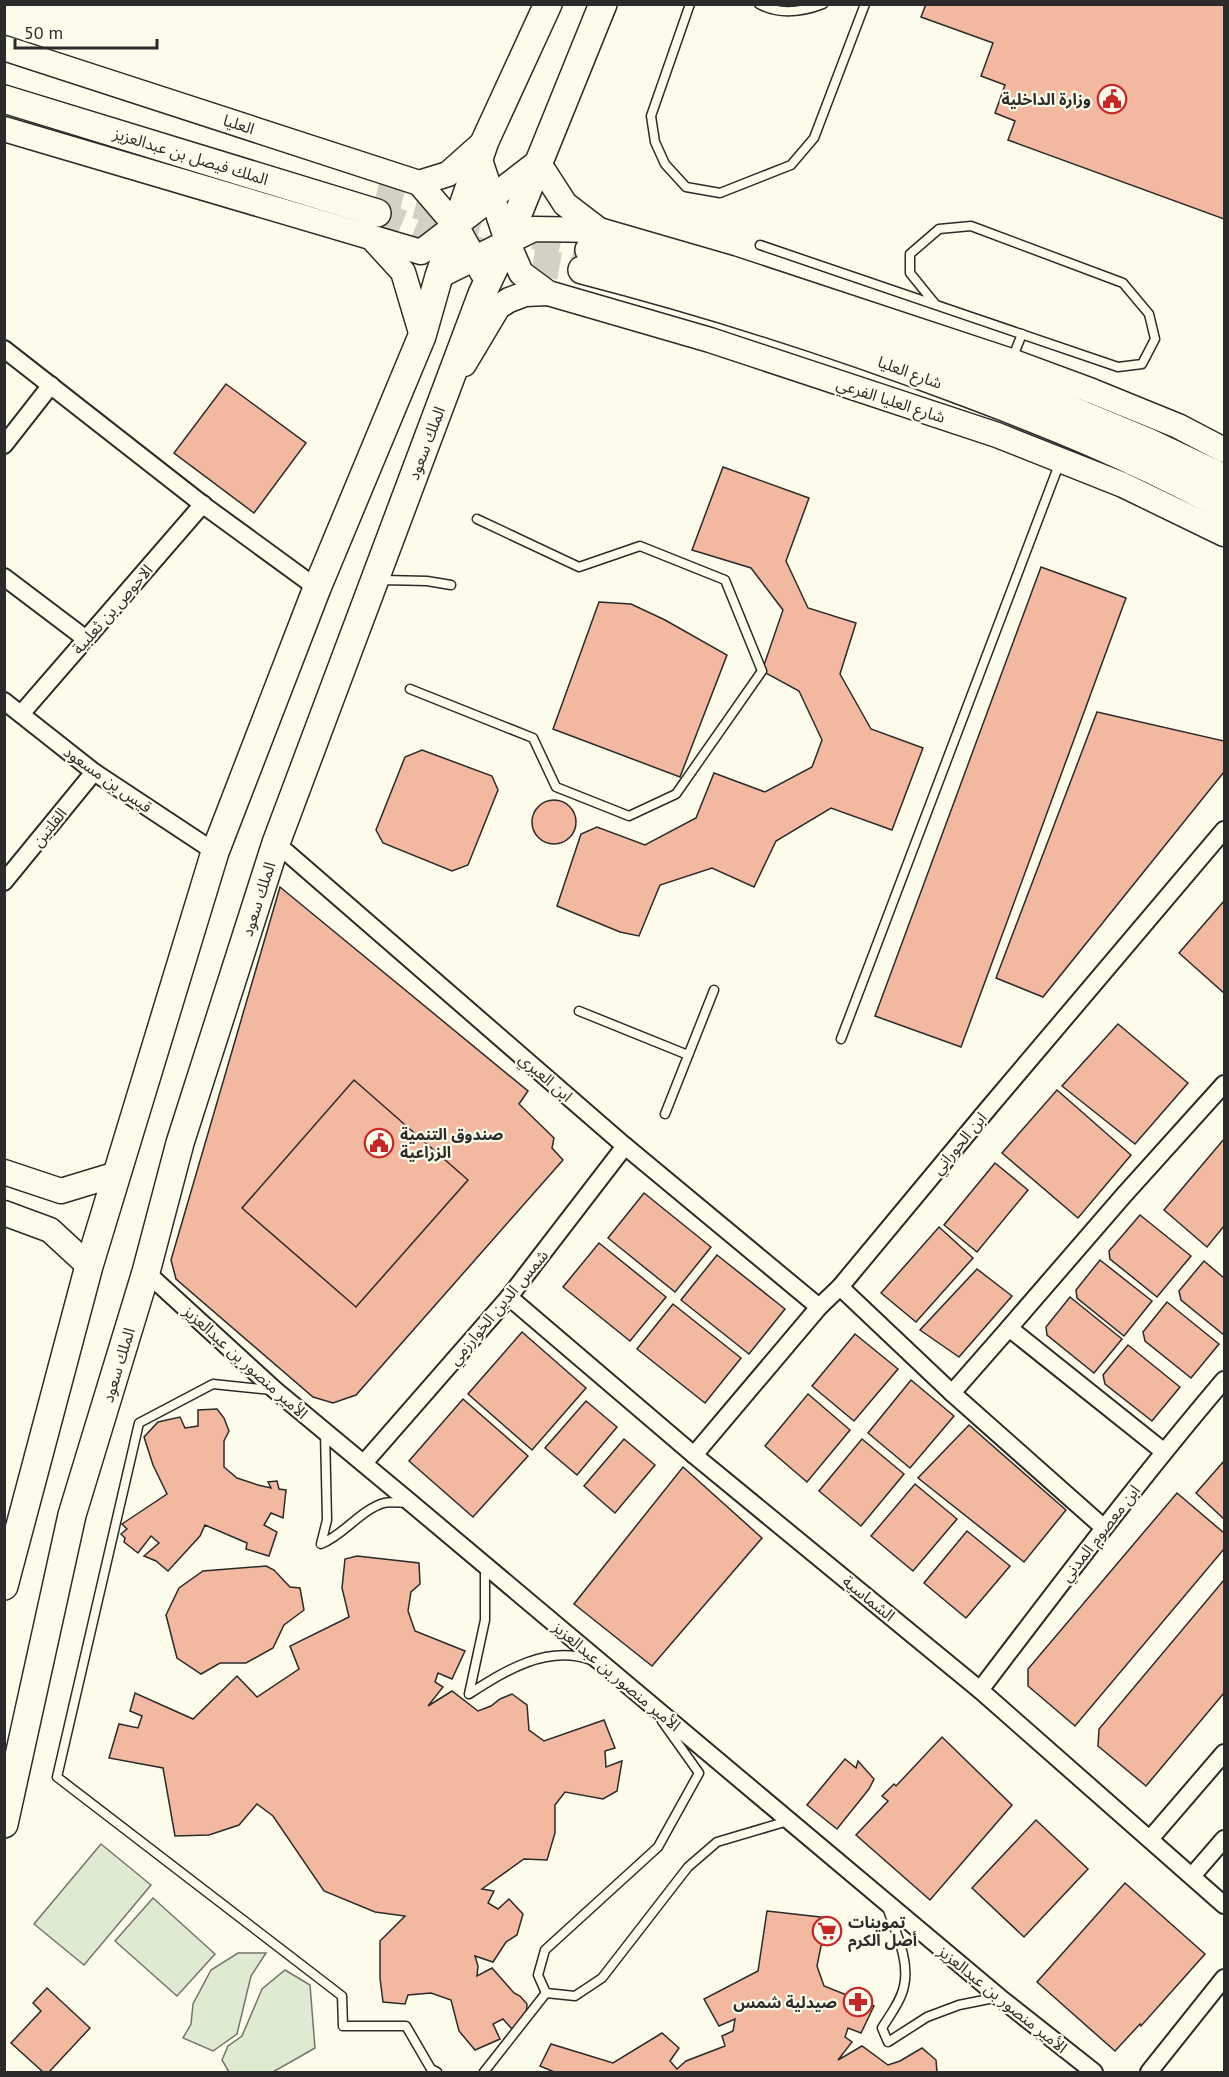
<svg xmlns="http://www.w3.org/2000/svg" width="1229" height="2077" viewBox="0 0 1229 2077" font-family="'PT Sans','Noto Sans Arabic',sans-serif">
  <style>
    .green { fill: #deebd1; stroke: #74746e; stroke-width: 1.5 }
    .building { fill: #f2b8a0; stroke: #2b2b2b; stroke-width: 1.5 }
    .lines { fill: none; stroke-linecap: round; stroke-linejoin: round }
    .primary-tunnel { stroke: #d3d1c4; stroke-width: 27; stroke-dasharray: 27 14; stroke-linecap: butt }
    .lane-casing { stroke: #2b2b2b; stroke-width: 11 }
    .street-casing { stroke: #2b2b2b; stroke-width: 20 }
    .secondary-casing { stroke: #2b2b2b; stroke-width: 27 }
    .primary-casing { stroke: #2b2b2b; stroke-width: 30 }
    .lane { stroke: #fdfbea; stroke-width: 8 }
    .street { stroke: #fdfbea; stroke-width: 16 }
    .secondary { stroke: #fdfbea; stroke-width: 24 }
    .primary { stroke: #fdfbea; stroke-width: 27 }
    .labels { text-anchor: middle; stroke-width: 4.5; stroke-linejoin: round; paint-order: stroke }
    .poi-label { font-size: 16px; font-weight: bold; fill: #2b2b2b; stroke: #fdfbea; text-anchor: end }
    .street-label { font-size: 16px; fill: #2b2b2b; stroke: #fdfbea }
  </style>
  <rect width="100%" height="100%" fill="#fdfbea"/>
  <g class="green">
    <polygon points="101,1844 151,1885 84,1965 34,1924"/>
    <polygon points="153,1898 215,1954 177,1996 115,1941"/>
    <polygon points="238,1953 266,1953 251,1976 237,2034 213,2051 183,2038 191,2024 193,2004 211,1970"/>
    <polygon points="285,1970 310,1985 315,2048 273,2072 229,2072 222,2060 228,2046 242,2036 262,1989"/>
  </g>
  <g class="building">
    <polygon points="926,4 1224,4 1224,219 1008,140 1015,121 995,113 1005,85 981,76 993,43 921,17"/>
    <polygon points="226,384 306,443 254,513 174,453"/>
    <polygon points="723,467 809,498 786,561 808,608 856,623 840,674 871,729 923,748 892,830 831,808 776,841 754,887 712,868 660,885 639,936 620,932 557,906 581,834 597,827 645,845 696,818 714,773 765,792 812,767 822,740 799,691 762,671 783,610 751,568 692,550"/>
    <polygon points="1041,567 1126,598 961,1047 875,1016"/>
    <polygon points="599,602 631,604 665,620 727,655 680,777 553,729"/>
    <polygon points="1097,712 1224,741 1224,772 1043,997 996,978"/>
    <polygon points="422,750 492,776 498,790 468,865 452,871 383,843 376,830 405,757"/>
    <circle cx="554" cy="822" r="22"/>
    <polygon points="280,887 528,1091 519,1104 554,1138 552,1148 563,1160 356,1395 333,1403 313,1397 176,1279 171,1260"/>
    <polygon points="1224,901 1224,993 1179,953"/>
    <polygon points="1118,1024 1188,1083 1135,1144 1062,1086"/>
    <polygon points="354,1080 468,1180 356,1307 242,1208"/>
    <polygon points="1057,1090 1131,1155 1078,1218 1002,1153"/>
    <polygon points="1224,1139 1224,1226 1207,1247 1164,1210"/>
    <polygon points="995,1163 1028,1190 977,1252 944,1225"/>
    <polygon points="644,1193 711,1247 675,1292 608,1238"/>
    <polygon points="1140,1215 1191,1256 1157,1297 1110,1259 1109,1251"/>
    <polygon points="939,1227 973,1258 916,1322 881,1293"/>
    <polygon points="599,1243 666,1297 630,1341 563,1287"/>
    <polygon points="717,1255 785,1309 749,1354 681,1300"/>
    <polygon points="1100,1260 1152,1301 1124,1336 1077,1298 1076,1290"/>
    <polygon points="1204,1261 1224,1278 1224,1335 1181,1300 1179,1291"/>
    <polygon points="977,1269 1012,1296 959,1357 920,1330"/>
    <polygon points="1070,1297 1122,1339 1094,1373 1047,1335 1046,1327"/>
    <polygon points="1167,1302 1219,1344 1191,1378 1145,1341 1143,1332"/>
    <polygon points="673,1304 741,1358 705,1403 637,1349"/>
    <polygon points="522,1332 586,1388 532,1450 468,1394"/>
    <polygon points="855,1334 898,1369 854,1421 812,1386"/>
    <polygon points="1128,1345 1180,1387 1152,1421 1105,1384 1103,1375"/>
    <polygon points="911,1380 954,1416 910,1468 868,1433"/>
    <polygon points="808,1394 850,1430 807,1482 765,1446"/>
    <polygon points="463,1399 528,1456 473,1517 409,1461"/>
    <polygon points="586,1401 617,1427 577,1475 545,1448"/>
    <polygon points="217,1409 224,1418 229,1431 224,1441 224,1467 237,1478 258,1485 271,1488 268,1482 277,1481 279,1489 286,1490 283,1518 271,1513 264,1525 277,1532 269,1556 246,1549 247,1543 205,1525 200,1536 168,1571 156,1561 144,1556 159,1543 151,1536 138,1553 124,1542 125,1538 121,1534 127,1529 122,1524 167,1494 153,1465 144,1437 158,1422 180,1417 185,1428 198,1426 198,1410"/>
    <polygon points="969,1425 1066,1510 1024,1562 918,1478"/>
    <polygon points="624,1439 655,1465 615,1513 584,1486"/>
    <polygon points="862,1439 904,1474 861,1526 819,1491"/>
    <polygon points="1224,1461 1224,1519 1196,1493"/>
    <polygon points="683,1467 762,1538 652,1666 574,1604"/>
    <polygon points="915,1484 957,1519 913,1571 871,1536"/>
    <polygon points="1177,1493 1224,1533 1224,1549 1075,1726 1028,1686 1028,1669"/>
    <polygon points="967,1531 1010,1566 966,1618 924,1583"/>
    <polygon points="357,1556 419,1563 420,1584 411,1592 408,1611 415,1631 465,1651 452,1679 438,1673 435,1682 443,1687 428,1706 452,1691 478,1711 491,1706 500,1699 512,1694 527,1705 529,1730 544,1741 604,1720 615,1748 605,1751 606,1767 622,1761 617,1791 603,1799 565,1792 555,1805 555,1833 547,1860 524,1859 482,1889 494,1891 488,1903 498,1909 509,1899 523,1914 517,1935 506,1942 493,1962 475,1956 478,1966 477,1976 492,1968 514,1993 520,1996 527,2004 526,2018 512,2029 503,2019 493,2024 500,2039 475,2050 459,2031 451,2000 431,1993 408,1995 405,2004 383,2002 380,1978 380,1941 405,1916 375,1912 324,1891 273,1816 257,1804 239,1825 209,1835 175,1836 163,1768 109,1758 119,1724 138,1728 142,1716 130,1711 135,1693 193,1719 237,1676 257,1697 299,1669 290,1646 349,1617 342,1588 345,1559"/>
    <polygon points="266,1566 274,1570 290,1587 300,1588 304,1610 284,1625 273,1648 246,1663 220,1663 201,1674 177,1658 166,1615 179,1588 203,1571"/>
    <polygon points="1224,1580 1224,1693 1146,1786 1098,1746 1099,1729"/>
    <polygon points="942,1737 1012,1805 930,1900 856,1835 888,1801 882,1796 894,1784 896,1786"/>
    <polygon points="845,1759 856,1768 858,1761 874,1779 869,1789 837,1829 807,1805"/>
    <polygon points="1036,1820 1088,1869 1024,1937 972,1888"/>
    <polygon points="1125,1883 1205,1954 1141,2026 1140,2024 1115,2051 1037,1982"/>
    <polygon points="767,1911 829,1918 830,1939 821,1946 817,1966 824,1986 874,2006 861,2033 848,2028 845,2037 852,2042 838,2060 862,2046 888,2065 900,2061 922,2048 936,2060 937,2072 551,2072 552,2071 540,2066 551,2044 613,2063 662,2033 679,2048 670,2061 677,2069 686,2061 725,2046 722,2036 733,2031 735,2019 719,2026 704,1999 758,1971"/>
    <polygon points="47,1988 90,2028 49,2072 43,2072 11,2043 41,2011 33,2003"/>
  </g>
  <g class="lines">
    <g class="primary-tunnel">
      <polyline points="376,195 589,250"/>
      <polyline points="377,213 430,235 490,254 582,270"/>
    </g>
    <g class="lane-casing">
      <g id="lane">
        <polyline points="690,4 651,116 655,142 665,164 686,187 720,193 791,165 814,138 865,4"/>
        <path d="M759,4c20,11 43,8 64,0"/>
        <polyline points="760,245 1118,367 1142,364 1155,339 1149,314 1123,283 971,226 939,229 910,254 910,273 936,305"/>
        <polyline points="1012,359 1022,334"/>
        <polyline points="381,586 385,580 427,581 451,585"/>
        <polyline points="410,689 533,738 556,787 629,816 676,794 762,671 725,580 640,546 579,567 477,519"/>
        <polyline points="579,1011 688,1055"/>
        <polyline points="841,1039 1060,462"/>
        <polyline points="665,1114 714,990"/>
        <polyline points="271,1390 213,1384 139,1423 57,1777 342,1996 343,2026 406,2026 431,2069 437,2072"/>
        <path d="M325,1432l2,88 -6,24c23,-9 39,-34 63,-41 6,-2 16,0 23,0"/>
        <path d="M485,1565v55l-16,74c36,-23 78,-50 122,-34"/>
        <polyline points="662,1721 699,1773 658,1847 545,1950 538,1975 546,1993 575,1996 602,1978 688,1867 717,1842 788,1821"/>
        <path d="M887,1907c8,24 23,53 17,79 -3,15 -14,29 -22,42l6,14 39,-25 32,-12 40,-8"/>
        <polyline points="484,2072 546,1993"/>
      </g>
    </g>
    <g class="street-casing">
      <g id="street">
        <polyline points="4,349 206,507 317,588"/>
        <polyline points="4,445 51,385"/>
        <polyline points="4,577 86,639"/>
        <polyline points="4,701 94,772 215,852"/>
        <polyline points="21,714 203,504"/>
        <polyline points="276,843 625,1146 819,1307"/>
        <polyline points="4,882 94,772"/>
        <polyline points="146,1272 275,1390 411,1503 999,1997 1094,2072"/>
        <polyline points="840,1287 952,1393 1103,1527"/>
        <polyline points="509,1297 694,1455 980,1690 1224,1905"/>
        <polyline points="952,1393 1009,1328"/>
        <polyline points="1163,1451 1009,1328 1124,1195 1224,1084"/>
        <polyline points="694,1455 819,1307 840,1287 987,1110 1224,830"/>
        <polyline points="364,1463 509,1297 625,1146"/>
        <path d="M980,1690c80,-105 159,-210 244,-310"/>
        <polyline points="1150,1839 1224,1753"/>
        <polyline points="1192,1876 1224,1839"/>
        <polyline points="1149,2072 1224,1978"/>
      </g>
    </g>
    <g class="secondary-casing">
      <g id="secondary">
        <polyline points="4,48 419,183 456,226 482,272"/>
        <polyline points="4,129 421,252 538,162 565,204 599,230"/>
        <polyline points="480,160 507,241 521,273 548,293 710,340 997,435 1123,485 1224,534"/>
        <polyline points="419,183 448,174 485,141"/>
        <polyline points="372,238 403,272 422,336"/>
        <polyline points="439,276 534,229 599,230 730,268 1011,361 1092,391 1178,426 1224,450"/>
        <polyline points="464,364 498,307 509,300 525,294 548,293"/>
        <polyline points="4,1172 61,1191 117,1174"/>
        <polyline points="4,1213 50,1230 89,1266"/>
      </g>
    </g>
    <g class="primary-casing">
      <g id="primary">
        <polyline points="4,99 377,213"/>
        <polyline points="589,250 768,302 1006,383 1148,442 1224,478"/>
        <path d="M582,270c128,33 253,73 377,120 91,34 180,70 265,117"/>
        <polyline points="4,1586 89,1266 215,852 317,588 422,336 439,276 485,141 548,4"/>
        <polyline points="4,1824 72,1515 146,1272 180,1143 276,843 482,294 507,241 603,4"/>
      </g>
    </g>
    <use href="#lane" class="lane"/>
    <use href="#street" class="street"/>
    <use href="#secondary" class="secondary"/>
    <use href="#primary" class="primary"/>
  </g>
  <defs>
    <g id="civic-ring" transform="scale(1.5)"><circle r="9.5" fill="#fdfbea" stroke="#c62828" stroke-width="1.5"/><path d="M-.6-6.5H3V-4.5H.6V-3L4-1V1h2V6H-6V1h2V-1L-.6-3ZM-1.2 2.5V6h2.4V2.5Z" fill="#c62828"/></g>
    <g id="supermarket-ring" transform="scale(1.5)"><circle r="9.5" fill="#fdfbea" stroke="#c62828" stroke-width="1.5"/><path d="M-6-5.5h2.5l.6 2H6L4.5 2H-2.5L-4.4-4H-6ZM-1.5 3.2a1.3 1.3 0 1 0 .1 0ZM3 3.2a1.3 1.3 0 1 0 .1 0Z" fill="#c62828"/></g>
    <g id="pharmacy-ring" transform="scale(1.5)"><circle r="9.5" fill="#fdfbea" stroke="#c62828" stroke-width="1.5"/><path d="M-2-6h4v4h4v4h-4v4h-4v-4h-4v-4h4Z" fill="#c62828"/></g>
  </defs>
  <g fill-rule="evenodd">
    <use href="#civic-ring" x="1112" y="99"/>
    <use href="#civic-ring" x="379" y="1143"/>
    <use href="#supermarket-ring" x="827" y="1931"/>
    <use href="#pharmacy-ring" x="858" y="2002"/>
  </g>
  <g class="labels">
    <g class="poi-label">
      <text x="1091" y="105">وزارة الداخلية</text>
      <text x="400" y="1140" text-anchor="start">صندوق التنمية<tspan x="400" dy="18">الزراعية</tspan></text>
      <text x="848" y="1928" text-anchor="start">تموينات<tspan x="848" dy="18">أصل الكرم</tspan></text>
      <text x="837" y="2008">صيدلية شمس</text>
    </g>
    <g class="street-label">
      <text transform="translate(239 124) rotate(18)" y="6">العليا</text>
      <text transform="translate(191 156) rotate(17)" y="6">الملك فيصل بن عبدالعزيز</text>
      <text transform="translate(910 372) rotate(20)" y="6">شارع العليا</text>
      <text transform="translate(891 400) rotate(18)" y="6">شارع العليا الفرعي</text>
      <text transform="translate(426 443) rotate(-69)" y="6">الملك سعود</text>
      <text transform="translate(112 609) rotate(-49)" y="6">الاحوص بن ثعلبية</text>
      <text transform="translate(108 779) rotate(35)" y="6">قيس بن مسعود</text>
      <text transform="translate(49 827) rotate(-51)" y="6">القلتين</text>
      <text transform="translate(258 899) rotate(-72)" y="6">الملك سعود</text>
      <text transform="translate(546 1077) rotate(41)" y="6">ابن العبري</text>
      <text transform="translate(959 1143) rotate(-50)" y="6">ابن الحوراني</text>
      <text transform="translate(498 1307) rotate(-50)" y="6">شمس الدين الخوارزمي</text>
      <text transform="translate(246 1362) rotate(42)" y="6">الأمير منصور بن عبدالعزيز</text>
      <text transform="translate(118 1365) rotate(-73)" y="6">الملك سعود</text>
      <text transform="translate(1100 1533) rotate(-52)" y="6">ابن معصوم المدني</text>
      <text transform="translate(869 1598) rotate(39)" y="6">الشماسية</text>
      <text transform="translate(617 1676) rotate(40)" y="6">الأمير منصور بن عبدالعزيز</text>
      <text transform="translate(1003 1999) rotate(39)" y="6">الأمير منصور بن عبدالعزيز</text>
    </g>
  </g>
  <rect width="1229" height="2077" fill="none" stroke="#2b2b2b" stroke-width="12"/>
  <path d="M15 39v9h142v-9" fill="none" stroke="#2b2b2b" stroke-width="3"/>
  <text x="24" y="39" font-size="18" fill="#2b2b2b" stroke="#fdfbea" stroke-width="4.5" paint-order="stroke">50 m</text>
</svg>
